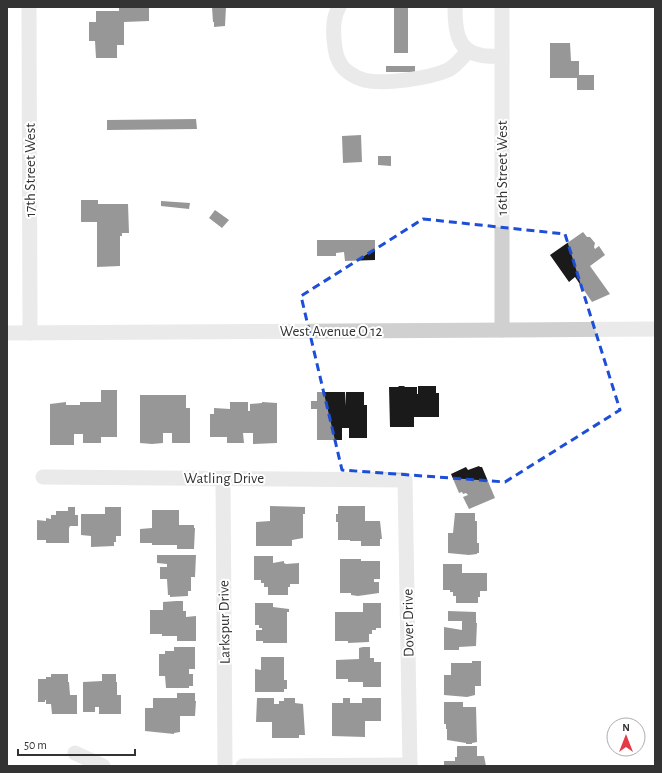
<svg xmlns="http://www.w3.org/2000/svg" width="662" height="773" viewBox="0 0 662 773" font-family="'Alegreya Sans',sans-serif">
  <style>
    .building { fill: #1a1a1a }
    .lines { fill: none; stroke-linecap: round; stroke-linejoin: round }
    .minor { stroke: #d0d0d0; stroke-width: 15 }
    .marked { fill: none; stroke: #1d4ed8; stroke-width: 3; stroke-dasharray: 8 5; stroke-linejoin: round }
    .labels { text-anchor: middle; stroke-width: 4; stroke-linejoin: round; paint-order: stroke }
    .street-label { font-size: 15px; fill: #333; stroke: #fff }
  </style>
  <rect width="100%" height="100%" fill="#fff"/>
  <g class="building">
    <polygon points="119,7 149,7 149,21 124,22 124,45 117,45 117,58 96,58 95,41 89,41 89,22 96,22 96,11 119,11"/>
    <polygon points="212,7 226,7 225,26 214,27 214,22 213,22"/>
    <rect x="394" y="7" width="14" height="46"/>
    <polygon points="550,43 570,43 571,61 579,61 579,75 594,75 594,90 577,90 577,78 550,78"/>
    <rect x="386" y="66" width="29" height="6"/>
    <polygon points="196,119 197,129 107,130 107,120"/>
    <polygon points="361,135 362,162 343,163 342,136"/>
    <polygon points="378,156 391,156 391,166 378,165"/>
    <polygon points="81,200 98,200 98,204 128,204 129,233 122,233 122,236 120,236 120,266 97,267 97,222 81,222"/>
    <polygon points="161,201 190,203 189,209 161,206"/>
    <polygon points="215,210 229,220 222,228 209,218"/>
    <polygon points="583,232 587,237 590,237 595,243 594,247 595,249 599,246 605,255 590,266 610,294 592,302 575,277 569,282 550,255"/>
    <polygon points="317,240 375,240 375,260 345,261 344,252 336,253 336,256 317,256"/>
    <polygon points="399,386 404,386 405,387 417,387 417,394 418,394 418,386 436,386 436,393 439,393 439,417 414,417 414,427 390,427 389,387 398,387"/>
    <polygon points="101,390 117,390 117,437 101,437 101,443 83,443 83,434 74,434 74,445 50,445 50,404 66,402 66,405 80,405 80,402 101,402"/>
    <polygon points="317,392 345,392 345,406 346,392 364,392 364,405 367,405 367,438 349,438 349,428 342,428 342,440 317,440 317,409 311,409 311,401 317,401"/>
    <polygon points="140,395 186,395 186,408 190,408 190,443 172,443 172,433 163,433 163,443 152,444 140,443"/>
    <polygon points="230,402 248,402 248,411 250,411 250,404 262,403 262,402 277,403 277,443 253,444 253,433 243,433 244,443 227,443 227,437 210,437 210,414 214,414 214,408 230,409"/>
    <polygon points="479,466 480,467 482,467 495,498 469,509 463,497 468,495 466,493 463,494 462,492 459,493 451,474 466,467 468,470"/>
    <polygon points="270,506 305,507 305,514 303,514 303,538 292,540 292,546 256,546 256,522 270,521"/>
    <polygon points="338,506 365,506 365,521 380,521 382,539 380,539 380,546 361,546 361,541 350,541 350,540 338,540 338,522 336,522 336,514 338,514"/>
    <polygon points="68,507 75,507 75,515 78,515 78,526 70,526 69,528 69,543 46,543 46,540 37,540 37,520 46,521 46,518 51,519 51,515 56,515 56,511 68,511"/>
    <polygon points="105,507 121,507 121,536 116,536 116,542 114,542 114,546 91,547 91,536 81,535 81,514 105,514"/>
    <polygon points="152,510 179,510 179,525 194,525 194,528 195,528 194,549 177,549 177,545 152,545 152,543 140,543 140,529 152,528"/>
    <polygon points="455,513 475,513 475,521 477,521 477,543 479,543 479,553 477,553 477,554 469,555 448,553 448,533 453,533"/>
    <polygon points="157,555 196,555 195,577 191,577 191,591 188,591 188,596 170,597 170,595 168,595 167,579 160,579 160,567 167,567 167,564 157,563"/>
    <polygon points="254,556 273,556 273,563 284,561 284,563 286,564 299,563 299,584 290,584 290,587 288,587 288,595 268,595 268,587 264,587 264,583 261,583 261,580 254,580"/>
    <polygon points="340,559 361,559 361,561 380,561 380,579 374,579 374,582 379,582 379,593 358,596 351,595 351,593 340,593"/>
    <polygon points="443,564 462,564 462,573 487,573 487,591 480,591 480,597 478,597 478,603 456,603 456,596 453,596 453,592 450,592 450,590 443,590"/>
    <polygon points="176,601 183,601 183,611 186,611 186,617 196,616 196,641 177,641 177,636 162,636 162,634 150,634 150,610 163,610 163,602"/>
    <polygon points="255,603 273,603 273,607 289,609 289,612 287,612 287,643 263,643 263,641 256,641 256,630 262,630 262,628 259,628 259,625 255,625"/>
    <polygon points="363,603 381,603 381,628 376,628 376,630 372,630 372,634 369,634 369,642 348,643 348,641 335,641 335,612 363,612"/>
    <polygon points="448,611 476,612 476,623 477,623 476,646 459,647 459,650 444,650 444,627 462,630 462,621 448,621"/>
    <polygon points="174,647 195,647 195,669 189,669 189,674 193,674 193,686 189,686 189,688 166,688 165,676 159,676 159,654 165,654 165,651 174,651"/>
    <polygon points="363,647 370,647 370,658 374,658 374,662 381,662 381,687 363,687 363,682 348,682 348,679 336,679 336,660 359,659 359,648"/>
    <polygon points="261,657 284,657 284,680 287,680 287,689 284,689 284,692 255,692 255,669 261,670"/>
    <polygon points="472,661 481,661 481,686 475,686 475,695 467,697 444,695 444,675 451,675 451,663 472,663"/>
    <polygon points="51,674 68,674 68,682 69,682 70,695 77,695 77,714 52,714 51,704 46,704 46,700 45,700 45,702 38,702 38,679 46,679 46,677 51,677"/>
    <polygon points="102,674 116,674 116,682 117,682 117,695 121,695 121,714 99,714 99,707 95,707 95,712 83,712 83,682 102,681"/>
    <polygon points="177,693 195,693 195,701 196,701 195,716 180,716 180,732 174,733 174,734 145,731 145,708 153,708 153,698 177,698"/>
    <polygon points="257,698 274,698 274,704 279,704 279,701 284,701 284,698 295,698 295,703 303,704 305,735 299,735 299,738 272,738 272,722 256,722"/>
    <polygon points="343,698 350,698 350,703 362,703 362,698 381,698 381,721 365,721 365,737 332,736 332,703 343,703"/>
    <polygon points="444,702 463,702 463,707 476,707 477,742 472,743 472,744 466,744 466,743 447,740 447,729 446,729 446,724 444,724"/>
    <polygon points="457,746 477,746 477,756 484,756 486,766 444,766 444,761 455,761 455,757 457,757"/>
  </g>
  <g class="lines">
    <g class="minor">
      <polyline points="29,7 30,333"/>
      <path d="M339,7c-6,10 -6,21 -5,32 1,8 1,17 6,24 4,8 16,15 24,17 20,5 66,-2 84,-10 8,-4 14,-12 20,-19"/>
      <path d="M455,7c0,20 1,44 25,48 7,2 15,1 22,1"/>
      <polyline points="502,7 502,330"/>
      <polyline points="7,333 655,329"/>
      <polyline points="43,477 405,480 410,766"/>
      <polyline points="223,478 225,766"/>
      <polyline points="75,753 103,766"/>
      <polyline points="243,766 410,765"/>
    </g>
  </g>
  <path d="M0 0H662V773H0ZM423,219l142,15 55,176 -115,72 -163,-12 -41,-174z" fill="#fff" fill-opacity=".55" fill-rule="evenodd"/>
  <path class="marked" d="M423,219l142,15 55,176 -115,72 -163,-12 -41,-174z"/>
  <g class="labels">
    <g class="street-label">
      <text transform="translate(502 168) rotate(-90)" y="5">16th Street West</text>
      <text transform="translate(30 170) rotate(-90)" y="5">17th Street West</text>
      <text x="331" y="336">West Avenue O 12</text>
      <text x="224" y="483">Watling Drive</text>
      <text transform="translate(224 622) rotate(-91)" y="5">Larkspur Drive</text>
      <text transform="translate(408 623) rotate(-91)" y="5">Dover Drive</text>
    </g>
  </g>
  <rect width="662" height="773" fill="none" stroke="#333333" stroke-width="16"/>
  <g transform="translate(626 737)"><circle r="19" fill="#ffffff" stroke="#adadad"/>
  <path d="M0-3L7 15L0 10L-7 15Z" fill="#e63946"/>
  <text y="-6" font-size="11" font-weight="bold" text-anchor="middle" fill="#333333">N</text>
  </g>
  <path d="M18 749v6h117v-6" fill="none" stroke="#333333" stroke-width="2"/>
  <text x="24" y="749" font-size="12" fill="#333333" stroke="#ffffff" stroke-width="3" paint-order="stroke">50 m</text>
</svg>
